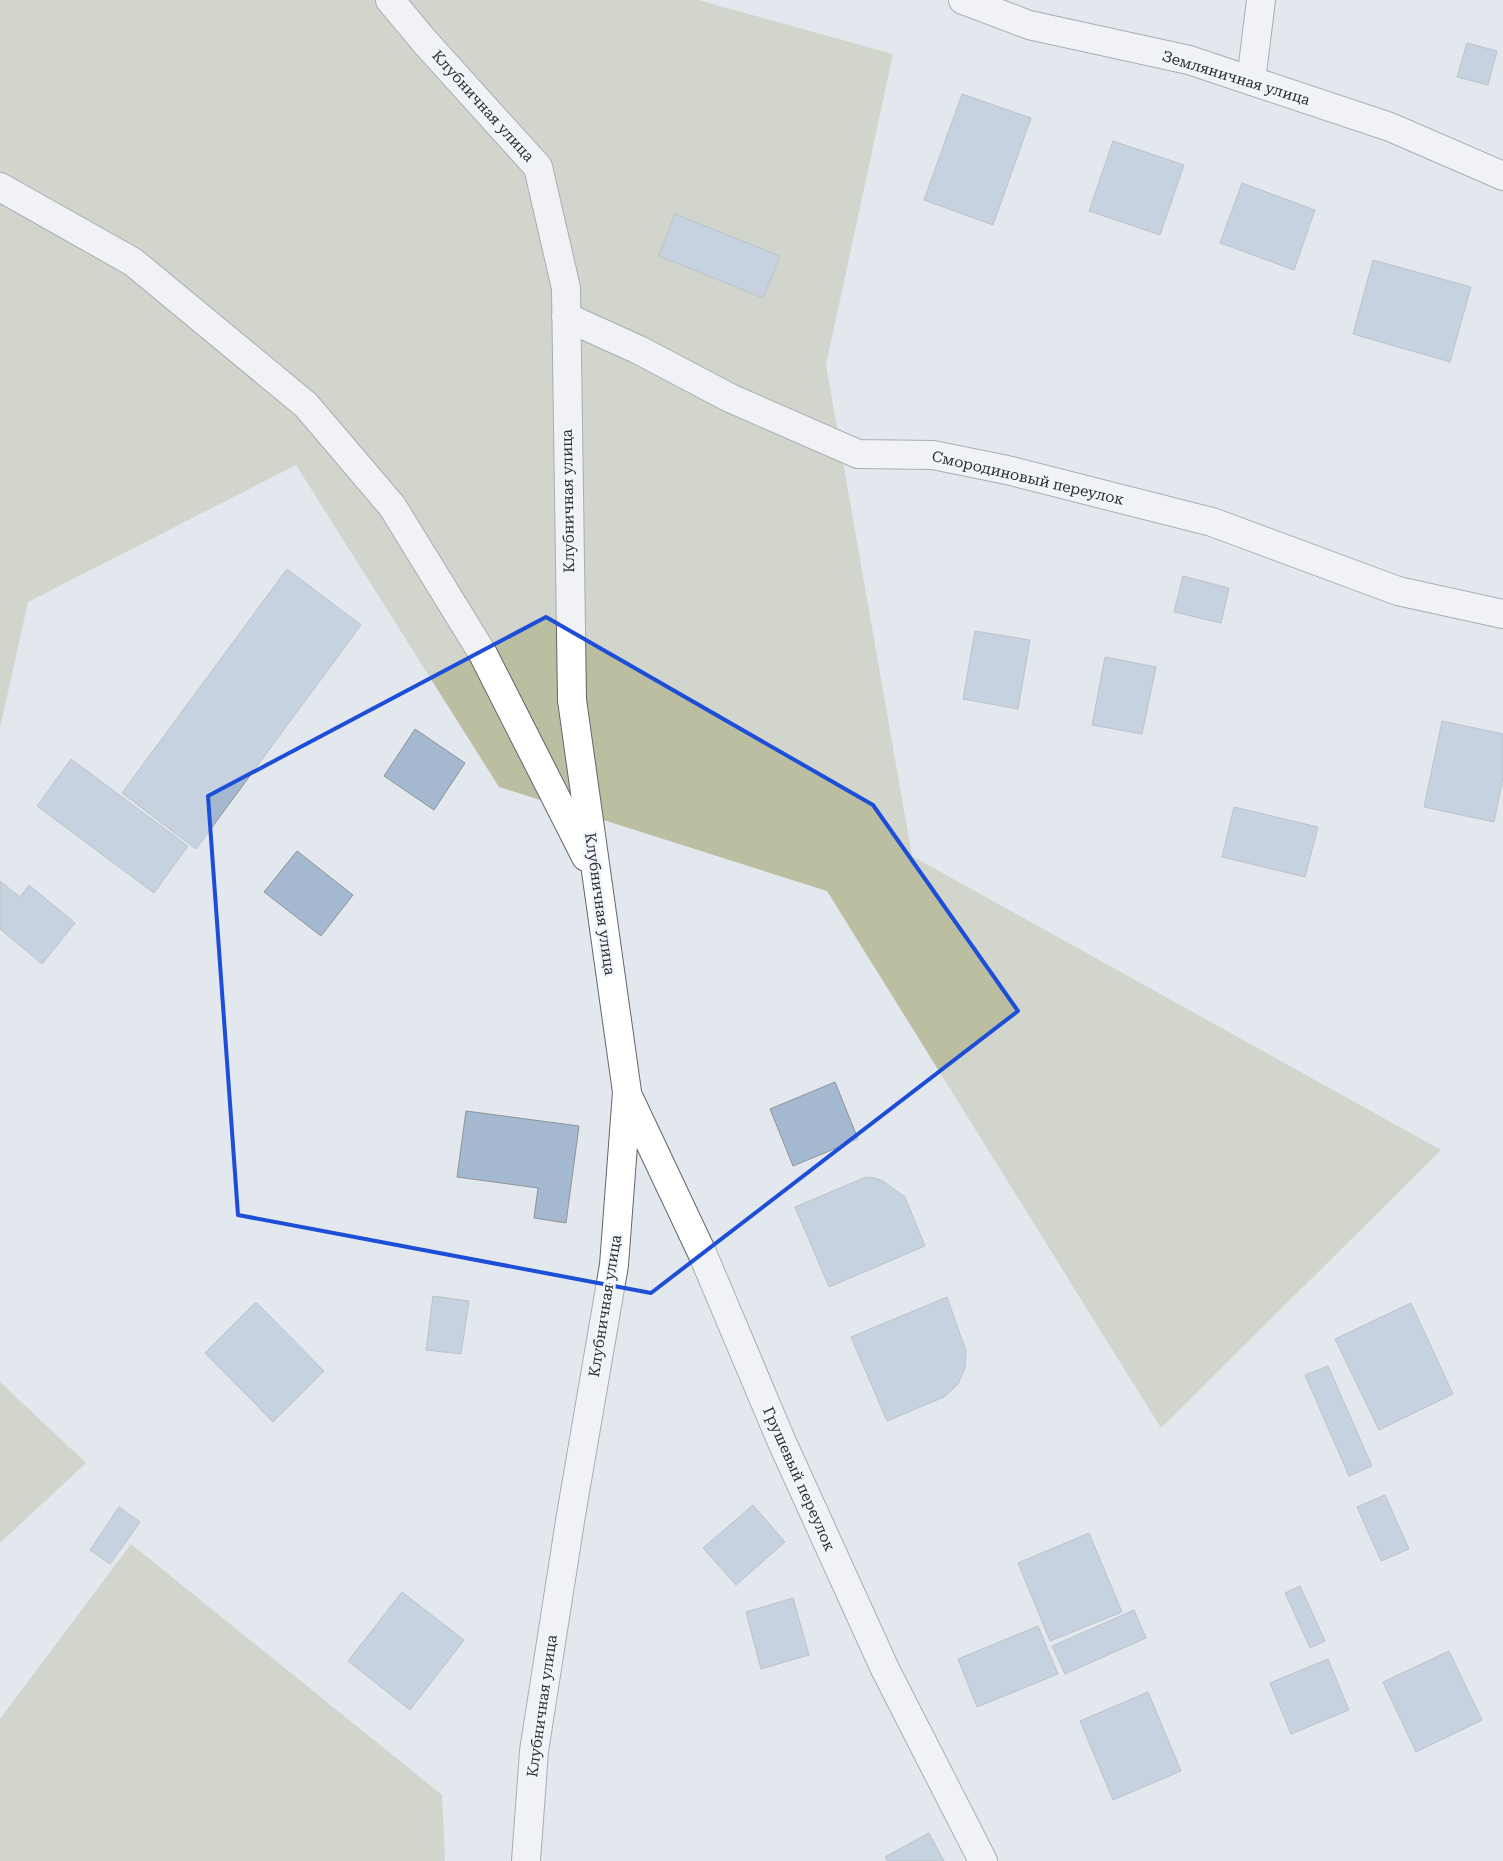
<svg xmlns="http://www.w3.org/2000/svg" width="1503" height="1861" font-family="'Roboto Serif',serif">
	<rect width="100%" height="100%" fill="#e3e8ee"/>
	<path fill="#bcbea2" d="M0 0H698L893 54 826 365 912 856 1441 1150 1161 1428 827 891 499 787 296 465 28 602 0 728Z
		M0 1382 86 1463 0 1543Z
		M131 1544 442 1795 445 1861H0V1719Z"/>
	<path fill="#a4b9d0" stroke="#8e9398" d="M1467 43 1497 51 1488 85 1457 77Z
		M962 94 1031 118 993 225 924 200Z
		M1113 141 1184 165 1160 235 1089 211Z
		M1242 183 1315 210 1294 270 1220 243Z
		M675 214 780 256 763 298 659 256Z
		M1373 260 1471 287 1450 362 1353 334Z
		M287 569 361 625 196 849 122 793Z
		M1183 576 1229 588 1221 623 1174 612Z
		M975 631 1030 640 1018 709 963 699Z
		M1105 657 1156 667 1142 734 1092 725Z
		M1442 721 1503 734V778L1494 822 1424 807Z
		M415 729 465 763 434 810 384 776Z
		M71 759 188 846 154 893 37 806Z
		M1234 807 1318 827 1305 877 1222 857Z
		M297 851 353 895 321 936 264 892Z
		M0 881 20 897 29 885 75 923 42 964 0 929Z
		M835 1082 858 1139 793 1166 770 1109Z
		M466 1111 579 1126 566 1223 534 1218 538 1188 457 1177Z
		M866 1177 875 1178 883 1181 905 1197 925 1246 829 1287 795 1207Z
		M433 1296 469 1301 461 1354 426 1350Z
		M947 1297 966 1351 965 1368 961 1377 958 1384 944 1397 887 1421 851 1337Z
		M256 1302 324 1371 273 1422 205 1353Z
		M1411 1303 1453 1394 1379 1430 1335 1339Z
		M1328 1366 1372 1466 1349 1476 1305 1375Z
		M1385 1495 1409 1549 1381 1561 1357 1507Z
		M753 1505 785 1542 736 1585 703 1548Z
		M119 1507 140 1522 110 1564 90 1550Z
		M1089 1533 1122 1612 1050 1641 1018 1563Z
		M1300 1586 1325 1641 1310 1648 1285 1593Z
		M402 1592 464 1640 410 1710 348 1661Z
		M793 1598 809 1655 761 1669 746 1612Z
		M1134 1610 1146 1638 1065 1674 1052 1646Z
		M1038 1626 1058 1674 977 1707 958 1659Z
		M1449 1651 1482 1720 1416 1752 1383 1682Z
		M1328 1659 1349 1710 1291 1734 1270 1683Z
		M1148 1692 1181 1771 1113 1800 1080 1721Z
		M929 1833 944 1861H888L885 1857Z"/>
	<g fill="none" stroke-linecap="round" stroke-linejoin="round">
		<defs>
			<path id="minor" d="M390 0 425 42 538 167 566 288 572 700 627 1092 614 1265 571 1515 534 1751 526 1861
				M963 0 1029 25 1189 60 1390 127 1503 176
				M1251 81 1261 0
				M0 187 133 262 306 405 392 506 483 654 586 857
				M566 317 639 350 730 398 858 454 933 455 1007 470 1212 522 1398 591 1503 614
				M627 1094 703 1255 781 1440 885 1669 983 1861"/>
		</defs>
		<use href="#minor" stroke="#62666b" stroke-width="30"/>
		<use href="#minor" stroke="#fff" stroke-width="28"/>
	</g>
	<path d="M0 0H1503V1861H0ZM546 617 873 805 1018 1011 651 1293 238 1215 208 796Z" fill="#e3e8ee" fill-opacity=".55" fill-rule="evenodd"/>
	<path fill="none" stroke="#1d4ed8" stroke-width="4" stroke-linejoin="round" d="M546 617 873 805 1018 1011 651 1293 238 1215 208 796Z"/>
	<g text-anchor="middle" stroke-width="5" stroke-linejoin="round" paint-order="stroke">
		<g font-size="15" fill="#2c2e30" stroke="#f0f6fb">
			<text transform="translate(1236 78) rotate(17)" y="5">Земляничная улица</text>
			<text transform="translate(483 106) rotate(48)" y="5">Клубничная улица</text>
			<text transform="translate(1028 478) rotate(13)" y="5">Смородиновый переулок</text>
			<text transform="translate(568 501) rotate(-91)" y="5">Клубничная улица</text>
			<text transform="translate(600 904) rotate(82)" y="5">Клубничная улица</text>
			<text transform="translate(605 1306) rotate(-81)" y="5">Клубничная улица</text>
			<text transform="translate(799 1479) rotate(66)" y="5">Грушевый переулок</text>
			<text transform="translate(542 1706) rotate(-82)" y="5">Клубничная улица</text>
		</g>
	</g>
</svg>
